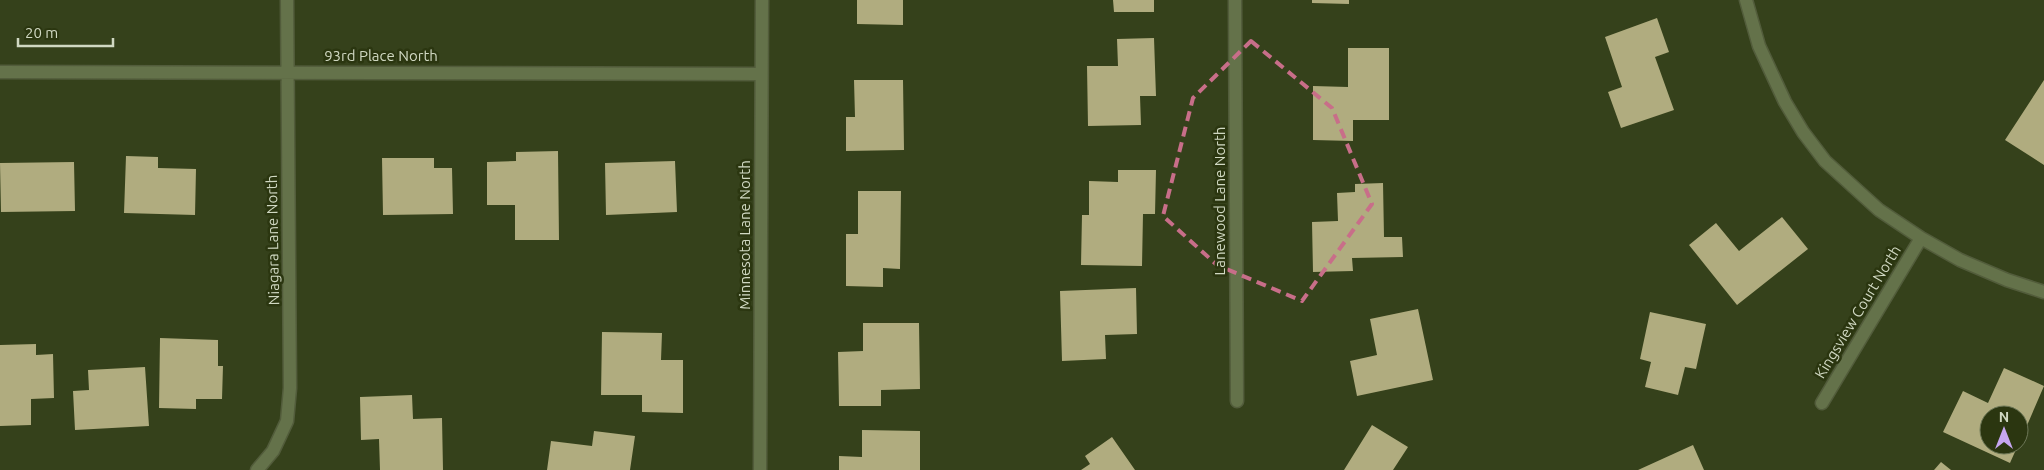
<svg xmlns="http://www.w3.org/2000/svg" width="2044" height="470" font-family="Ubuntu,sans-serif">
	<rect width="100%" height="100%" fill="#35411b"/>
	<path fill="#b0ac7f" d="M857 0H903V25L857 24Z
		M1113 0H1154V12H1114Z
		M1312 0H1349V4L1312 3Z
		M1657 18 1669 52 1655 57 1674 110 1621 128 1608 92 1622 87 1605 37Z
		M1154 38 1156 96H1140L1141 125 1088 126 1087 66H1118L1117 39Z
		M1348 48H1389V120H1353V141L1313 140V86L1348 87Z
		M854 80H903L904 150 846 151V117H855Z
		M2044 80V165L2005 140Z
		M558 151 559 240H515V205H487V162L516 161V152Z
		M126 156 158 157V168L196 169 195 215 124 213Z
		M382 158H434V168H452L453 214 383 215Z
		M675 161 677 212 606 215 605 163Z
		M74 162 75 211 1 212 0 163Z
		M1118 170H1156L1155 214H1143L1142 266 1081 265 1082 215H1089V181L1118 182Z
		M1383 183 1384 237H1402L1403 257 1352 258 1353 271 1313 272 1312 222 1338 221 1337 193 1355 192V184Z
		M858 191H901L900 269 883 268V287L846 286V234H858Z
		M1782 217 1808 249 1737 305 1689 245 1716 223 1739 251Z
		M1136 288 1137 334 1105 335 1106 359 1062 361 1060 291Z
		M1418 309 1433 380 1357 396 1350 361 1377 355 1370 319Z
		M1650 312 1706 324 1696 369 1685 367 1678 395 1645 387 1651 362 1640 359Z
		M863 323H919L920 389 881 390V406H839L838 352 863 351Z
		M602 332 662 333 661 360H683V413L642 412V395H601Z
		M160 338 218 340V366H223L222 399H196V409L159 408Z
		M36 344V355L53 354 54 398 31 399V425L0 426V345Z
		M145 367 149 426 75 430 73 391 89 390 88 370Z
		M2004 368 2044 386 2019 444V415H1989V445H2018L2010 463 1943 432 1963 391 1988 403Z
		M412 395 413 419 442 418 443 470H380L379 439 361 440 360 397Z
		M1372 425 1408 447 1393 470H1344Z
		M862 430 920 431V470H839V456L862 457Z
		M594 431 635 436 630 470H547L551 441 592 446Z
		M1112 437 1135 470H1081L1090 464 1085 456Z
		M1693 445 1704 470H1638Z
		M1941 462 1951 470H1934Z"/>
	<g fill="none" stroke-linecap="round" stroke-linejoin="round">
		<defs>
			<path id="minor" d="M1235 0 1237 401
				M1746 0 1759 46 1785 102 1803 132 1825 161 1879 210 1921 238 1960 260 2007 280 2044 292
				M0 72 761 74
				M1822 403 1921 238
				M257 470 273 451 287 421 290 388 287 0
				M760 470 762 0"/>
		</defs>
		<use href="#minor" stroke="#525c3b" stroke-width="15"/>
		<use href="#minor" stroke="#64724a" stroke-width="12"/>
	</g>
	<path fill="none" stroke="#c86e89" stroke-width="4" stroke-dasharray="10 6" stroke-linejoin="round" d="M1251 41 1332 108 1372 204 1302 301 1217 265 1163 216 1193 98Z"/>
	<g text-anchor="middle" stroke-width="5" stroke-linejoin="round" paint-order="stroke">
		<g font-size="15" fill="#d0d8c2" stroke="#2b3610">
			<text x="381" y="61">93rd Place North</text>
			<text transform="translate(1220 201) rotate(-90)" y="5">Lanewood Lane North</text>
			<text transform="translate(745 235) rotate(-90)" y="5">Minnesota Lane North</text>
			<text transform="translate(273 240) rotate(-91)" y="5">Niagara Lane North</text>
			<text transform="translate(1858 312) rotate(-59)" y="5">Kingsview Court North</text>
		</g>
	</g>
	<g transform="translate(2004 430)"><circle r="24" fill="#2b3610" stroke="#6d7757"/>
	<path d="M0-4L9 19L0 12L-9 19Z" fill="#c6a6f0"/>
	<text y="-8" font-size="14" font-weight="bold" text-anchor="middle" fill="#d0d8c2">N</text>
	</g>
	<path d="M18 38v8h95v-8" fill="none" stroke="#d0d8c2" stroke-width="2.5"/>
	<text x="25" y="38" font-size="15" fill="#d0d8c2" stroke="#2b3610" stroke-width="4" paint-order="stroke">20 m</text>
</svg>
